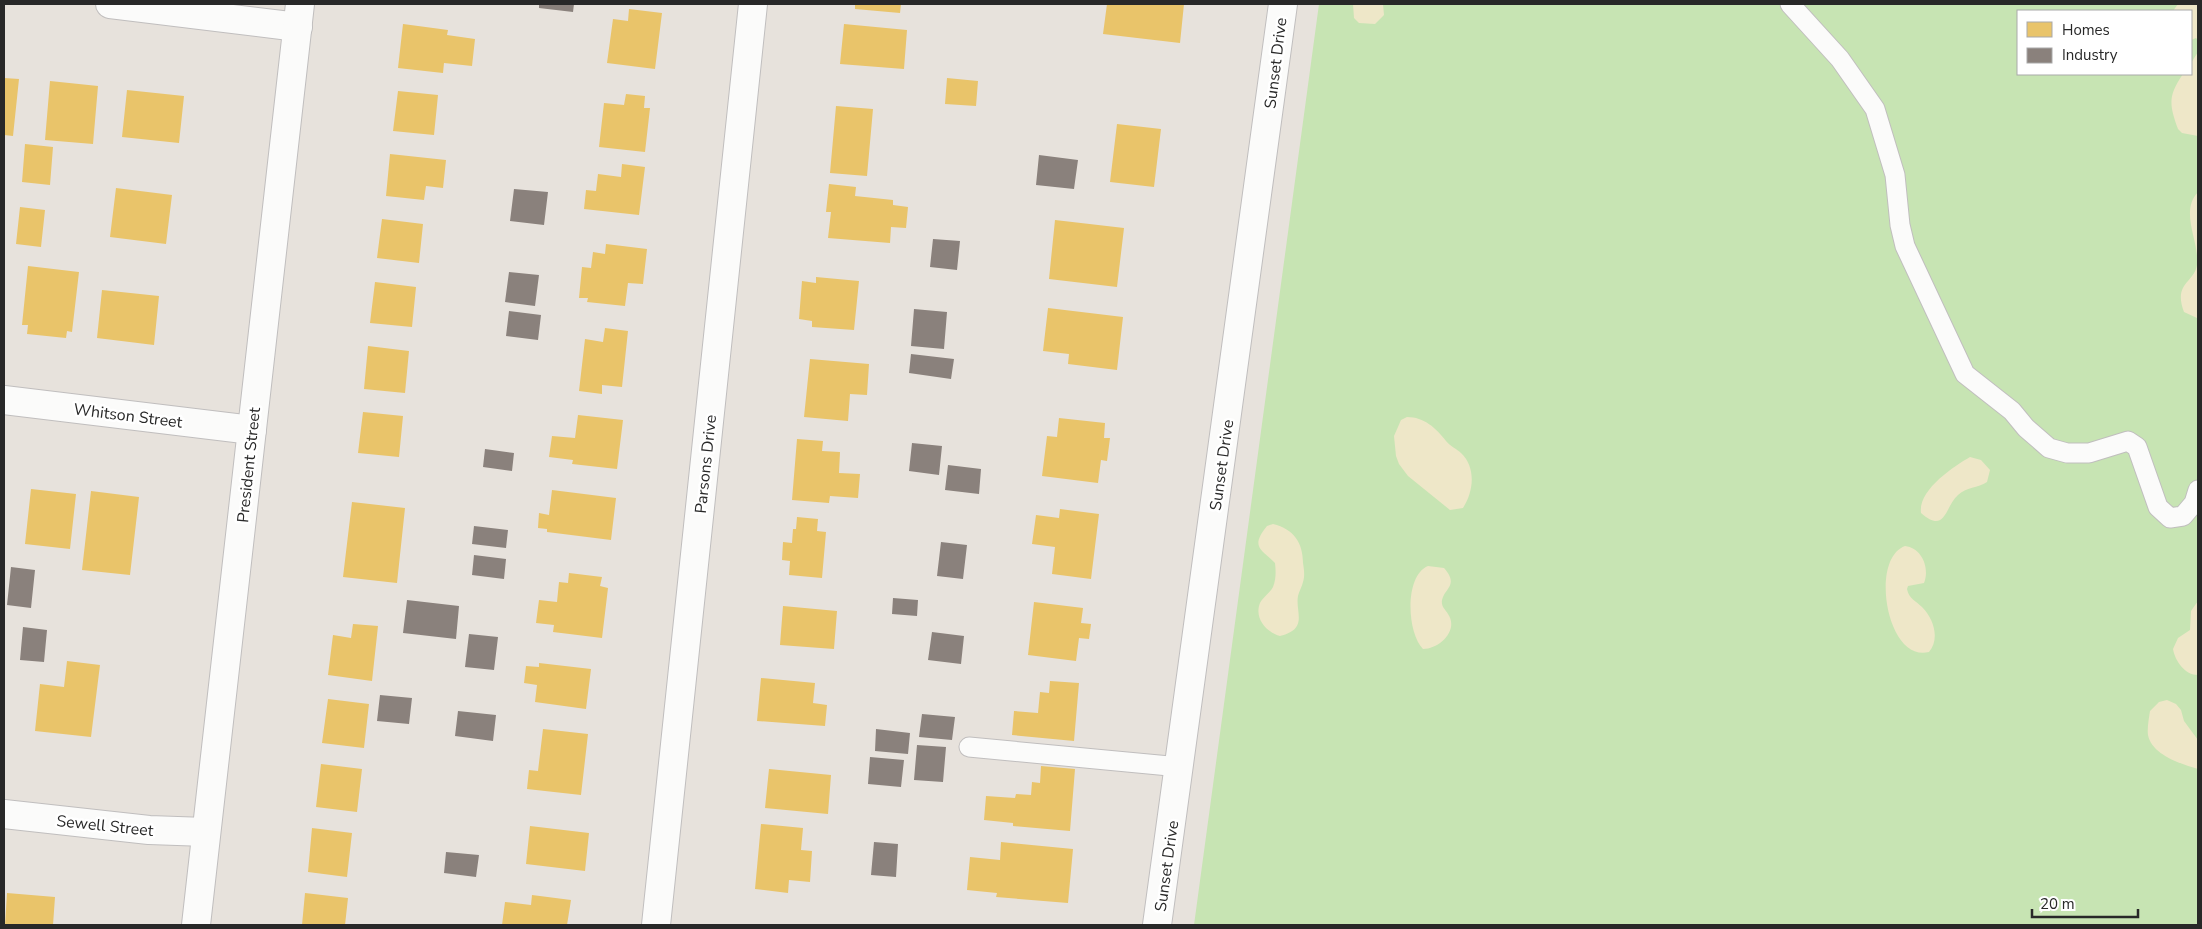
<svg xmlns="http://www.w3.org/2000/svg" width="2202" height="929" font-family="'Nunito Sans',sans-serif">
	<rect width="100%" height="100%" fill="#e7e2dc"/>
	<path fill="#c7e4b3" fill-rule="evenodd" d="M1319 4H2198V925H1194ZM2018 11H2191V74H2018Z"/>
	<path fill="#eee7c8" d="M1353 4H1383L1384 15 1375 24 1359 23 1354 18Z
		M2178 4H2198V40L2196 38 2191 40V11H2173Z
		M2198 52V136L2182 133 2178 129C2169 104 2168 96 2183 74H2191V63Z
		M2198 192V318H2197L2184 312C2173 283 2194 283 2197 265 2200 242 2179 212 2198 192Z
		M1407 417C1424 417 1436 428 1446 441 1450 446 1457 449 1461 453 1477 468 1473 493 1463 508L1450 510 1408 476 1399 464 1396 456 1394 436 1401 420Z
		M1970 457 1981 460 1990 470 1987 482C1978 488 1966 487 1958 495 1945 506 1946 535 1921 513 1918 490 1953 467 1970 457Z
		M1273 524C1294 529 1303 543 1303 563 1304 569 1305 576 1303 582 1302 587 1299 591 1298 596 1295 612 1309 629 1280 636 1266 632 1254 618 1260 603 1263 597 1270 593 1273 587 1276 580 1276 571 1275 563 1261 549 1250 547 1267 526Z
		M1905 546C1922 548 1930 568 1924 583L1908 586 1907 589C1909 599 1916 601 1922 607 1934 619 1940 639 1929 652 1887 663 1869 559 1905 546Z
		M1428 566 1444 568C1459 585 1445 588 1442 600 1441 607 1445 609 1448 614 1459 630 1440 649 1423 649 1407 633 1404 576 1428 566Z
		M2198 601V675C2185 675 2175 661 2173 649L2178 638 2190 630 2191 611Z
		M2167 700 2176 704 2181 710 2184 721 2198 740V769C2181 764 2152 755 2148 735 2147 728 2149 718 2150 711L2159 702Z"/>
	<path fill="#e9c46a" d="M855 4H901L900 13 855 9Z
		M1107 4H1184L1180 43 1103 34Z
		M629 9 662 13 655 69 607 63 613 19 628 21Z
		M403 24 448 30 447 35 475 39 472 66 444 63 443 73 398 68Z
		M844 24 907 30 904 69 840 64Z
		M4 78 19 79 13 136 4 135Z
		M947 78 978 81 976 106 945 104Z
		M50 81 98 86 93 144 45 140Z
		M127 90 184 96 179 143 122 137Z
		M398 91 438 95 434 135 393 131Z
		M626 94 645 96 644 108H650L645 152 599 147 604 103 624 105Z
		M836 106 873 109 867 176 830 173Z
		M1117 124 1161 129 1154 187 1110 182Z
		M25 144 53 147 50 185 22 182Z
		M390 154 446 160 443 188 426 186 424 200 386 196Z
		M622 164 645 167 639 215 584 209 586 190 596 191 598 174 621 177Z
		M829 184 856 187 855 196 893 200V205L908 207 906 228 891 227 890 243 828 238 831 212H826Z
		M116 188 172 195 166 244 110 237Z
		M20 207 45 210 41 247 16 244Z
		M382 219 423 224 419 263 377 258Z
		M1055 220 1124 228 1117 287 1049 279Z
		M606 244 647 249 643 284 628 283 625 306 587 302 588 298H579L582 267 591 268 593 252 605 254Z
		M28 266 79 272 72 332 67 331 66 338 27 334 28 325H22Z
		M816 277 859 281 854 330 812 327V321L799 319 802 281 816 283Z
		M375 282 416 287 412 327 370 323Z
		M102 290 159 296 154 345 97 338Z
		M1048 308 1123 317 1117 370 1068 364 1069 354 1043 351Z
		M605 328 628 331 622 387 602 385V394L579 391 585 339 603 342Z
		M368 346 409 351 405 393 364 389Z
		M810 359 869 364 867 395 850 394 848 421 804 417Z
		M363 412 403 416 399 457 358 453Z
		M578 415 623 420 617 469 572 464 573 460 549 457 552 436 575 438Z
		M1059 418 1105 423 1104 438H1110L1107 461 1101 460 1098 483 1042 476 1047 436 1057 437Z
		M797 439 823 441 822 451 840 452 839 473 860 474 858 498 830 496 829 503 792 500Z
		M31 489 76 494 70 549 25 544Z
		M552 490 616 498 611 540 547 532V529L538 528 539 513 549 515Z
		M91 491 139 497 130 575 82 570Z
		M352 502 405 508 397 583 343 577Z
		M1060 509 1099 514 1091 579 1052 574 1055 547 1032 544 1036 515 1059 518Z
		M797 517 818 519 817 531 826 532 822 578 789 575 790 561 782 560 783 542 792 543 793 529H796Z
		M569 573 602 577 600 586 608 588 602 638 553 632 554 625 536 623 539 600 557 602 559 582 568 583Z
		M1034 602 1083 608 1081 623 1091 624 1089 639 1079 638 1076 661 1028 655Z
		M783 606 837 611 834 649 780 645Z
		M353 624 378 626 372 681 328 675 333 635 351 638Z
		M67 661 100 665 91 737 35 731 40 684 64 687Z
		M539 663 591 669 586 709 535 702 537 685 524 683 526 666 539 667Z
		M761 678 815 683 813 703 827 705 825 726 757 721Z
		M1050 681 1079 683 1074 741 1012 735 1014 711 1038 713 1040 692 1049 693Z
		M328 699 369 704 364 748 322 743Z
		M543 729 588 734 581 795 527 789 529 770 538 771Z
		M321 764 362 769 357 812 316 807Z
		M1041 766 1075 769 1070 831 1013 826V823L984 820 986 796 1015 798 1016 794 1031 795 1032 782 1040 783Z
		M769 769 831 775 828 814 765 808Z
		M761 824 803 828 801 850 812 851 810 882 789 880 788 893 755 889Z
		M530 826 589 833 585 871 526 864Z
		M312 828 352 833 347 877 308 872Z
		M1001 842 1073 849 1068 903 996 897 997 893 967 890 970 857 1000 860Z
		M7 893 55 897 53 925H5Z
		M305 893 348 898 345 925H302Z
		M532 895 571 900 567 925H502L505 902 531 905Z"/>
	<path fill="#8a817c" d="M539 4H574L573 12 539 8Z
		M1039 155 1078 160 1074 189 1036 185Z
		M514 189 548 192 544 225 510 221Z
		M933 239 960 241 957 270 930 267Z
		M509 272 539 275 535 306 505 302Z
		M914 309 947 312 944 349 911 346Z
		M509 311 541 315 538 340 506 336Z
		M911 354 954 359 951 379 909 373Z
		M912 443 942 446 939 475 909 471Z
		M485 449 514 453 512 471 483 467Z
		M948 465 981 469 979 494 945 490Z
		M474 526 508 530 506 548 472 544Z
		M941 542 967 545 963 579 937 576Z
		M474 555 506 559 504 579 472 575Z
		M11 567 35 570 31 608 7 605Z
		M893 598 918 600 917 616 892 614Z
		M407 600 459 606 456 639 403 633Z
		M23 627 47 630 44 662 20 660Z
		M932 632 964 636 961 664 928 660Z
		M469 634 498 637 494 670 465 667Z
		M380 695 412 698 409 724 377 721Z
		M458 711 496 715 493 741 455 736Z
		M922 714 955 717 952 740 919 737Z
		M876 729 910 733 908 754 875 751Z
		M917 745 946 747 943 782 914 780Z
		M870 757 904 760 901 787 868 784Z
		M874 842 898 844 896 877 871 875Z
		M446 852 479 855 476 877 444 873Z"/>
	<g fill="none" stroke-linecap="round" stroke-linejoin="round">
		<defs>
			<path id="service" d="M1790 4 1840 59 1875 109 1895 175 1900 225 1905 246 1965 374 2012 411 2026 428 2049 448 2067 453H2089L2128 441 2137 447 2158 507 2170 518 2183 516 2194 503 2198 490
				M969 747 1180 767"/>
			<path id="minor" d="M110 4 298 27
				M4 400 252 430
				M4 814 149 830 206 832
				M656 925 753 4
				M1157 925 1283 4"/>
			<path id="tertiary" d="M196 925 300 4"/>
		</defs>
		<use href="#service" stroke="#c0bebe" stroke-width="21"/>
		<use href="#minor" stroke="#c0bebe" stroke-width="30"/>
		<use href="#tertiary" stroke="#c0bebe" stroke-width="30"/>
		<use href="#service" stroke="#fbfbfa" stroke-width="19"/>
		<use href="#minor" stroke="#fbfbfa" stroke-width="28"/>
		<use href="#tertiary" stroke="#fbfbfa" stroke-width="28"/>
	</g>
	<g text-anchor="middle" stroke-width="5" stroke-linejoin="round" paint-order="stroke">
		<g font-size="16" fill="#282828" stroke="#fff">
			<text transform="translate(1275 63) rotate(-83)" y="6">Sunset Drive</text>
			<text transform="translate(128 415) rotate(7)" y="6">Whitson Street</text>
			<text transform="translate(705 464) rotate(-84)" y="6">Parsons Drive</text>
			<text transform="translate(248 465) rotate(-84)" y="6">President Street</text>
			<text transform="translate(1221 465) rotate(-82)" y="6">Sunset Drive</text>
			<text transform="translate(105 825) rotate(6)" y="6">Sewell Street</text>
			<text transform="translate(1166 866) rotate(-82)" y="6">Sunset Drive</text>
		</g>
	</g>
	<rect width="2202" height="929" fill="none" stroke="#282828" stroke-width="10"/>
	<rect x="2017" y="10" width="175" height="65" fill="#ffffff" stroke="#a9a9a9"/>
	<rect x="2027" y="22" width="25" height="15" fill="#e9c46a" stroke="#a9a9a9"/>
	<text x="2062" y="35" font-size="15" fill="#282828">Homes</text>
	<rect x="2027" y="48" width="25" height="15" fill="#8a817c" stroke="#a9a9a9"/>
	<text x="2062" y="60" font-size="15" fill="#282828">Industry</text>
	<path d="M2032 909v8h106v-8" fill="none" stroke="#282828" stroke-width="2.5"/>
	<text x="2040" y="909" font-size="15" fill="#282828" stroke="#ffffff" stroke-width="4" paint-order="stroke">20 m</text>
</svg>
